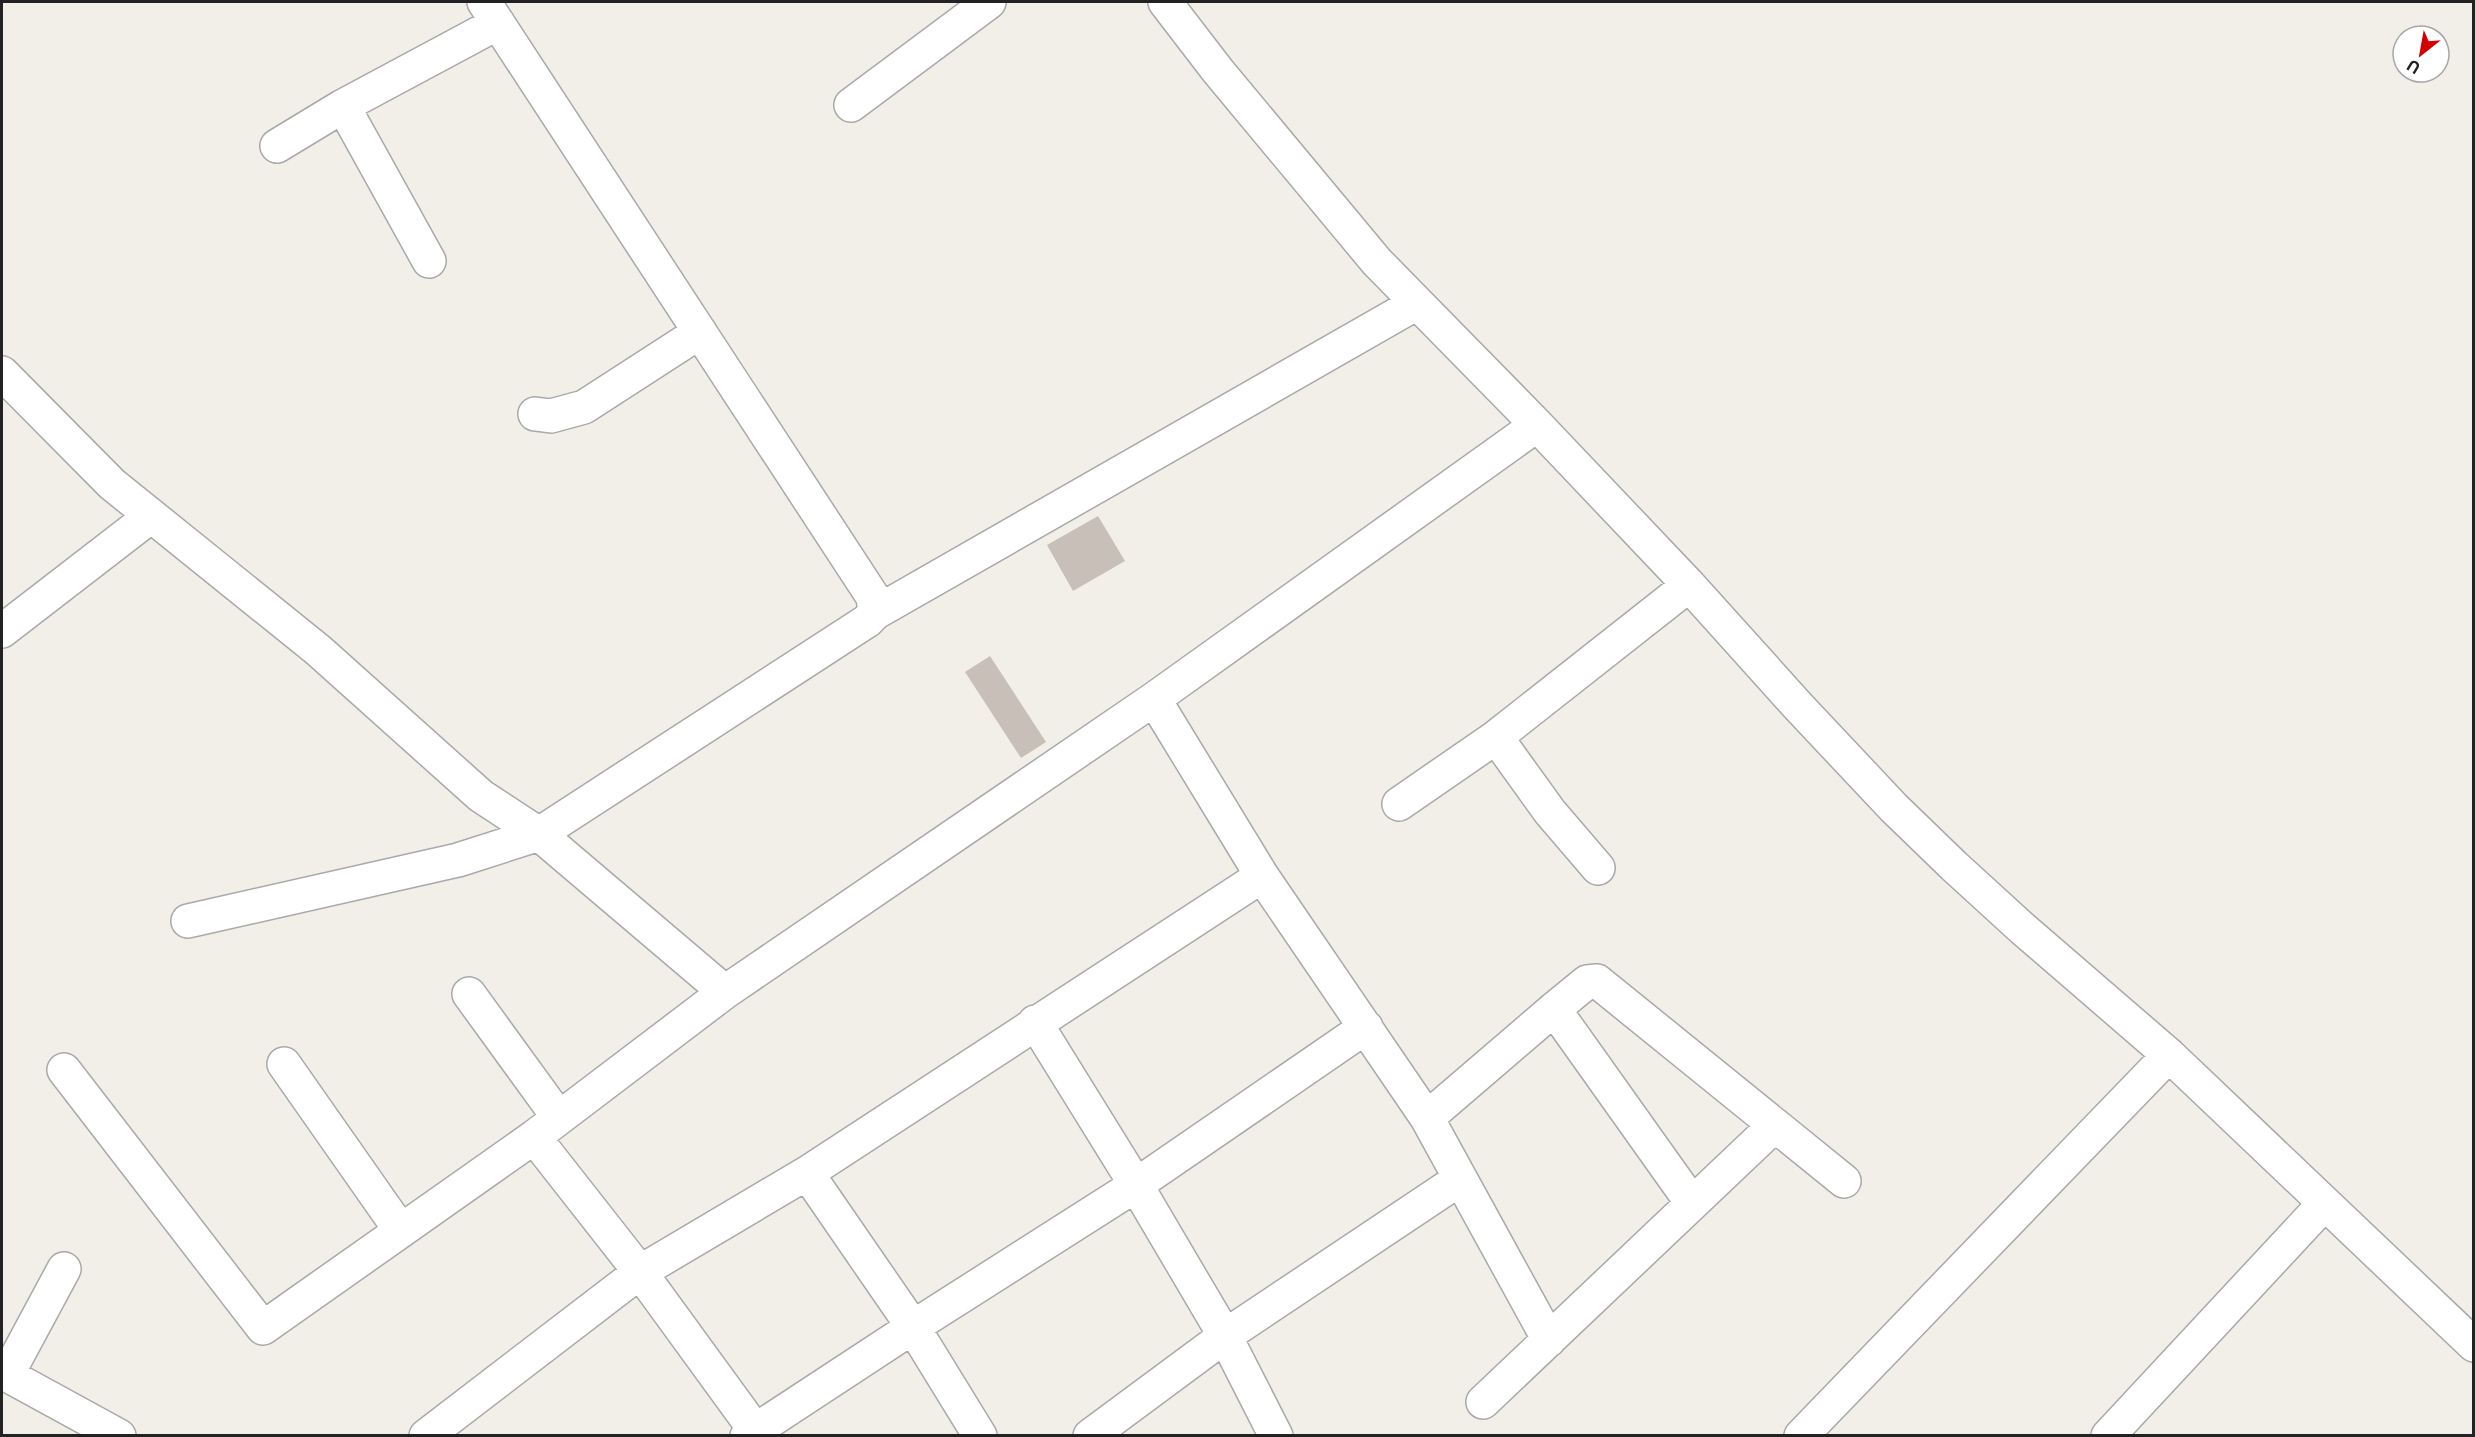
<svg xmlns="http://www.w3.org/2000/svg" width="2475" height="1437" font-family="Inter,sans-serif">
	<rect width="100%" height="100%" fill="#f2efe9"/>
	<path fill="#c7bfb8" d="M1098 516 1125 561 1073 591 1047 545Z
		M990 656 1046 742 1021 758 965 672Z"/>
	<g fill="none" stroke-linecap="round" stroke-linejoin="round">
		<defs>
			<path id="minor" d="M1165 2 1218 71 1377 262 1537 425 1689 585 1798 706 1894 808 1954 866 2023 929 2169 1055 2474 1345
				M851 105 989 2
				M343 106 429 261
				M277 146 343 106 498 23
				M2 373 112 484 318 650 481 796 539 834 725 992
				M535 414 551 416 584 407 700 332
				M875 613 1417 303
				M2 631 151 516
				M1154 699 1262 876 1427 1118 1549 1340
				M1496 737 1550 812 1598 868
				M1399 804 1496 737 1689 585
				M188 921 458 860 539 834 867 621 875 613 873 597 484 2
				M469 994 559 1118
				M1554 1009 1692 1203
				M1035 1022 1136 1185 1225 1336 1276 1436
				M284 1064 401 1231
				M64 1070 263 1328 534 1137 725 992 1154 699 1537 425
				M1427 1118 1554 1009 1587 982 1597 981 1844 1181
				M534 1137 640 1272 755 1430
				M807 1173 913 1327 980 1436
				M2 1372 119 1436
				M7 1375 64 1269
				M1483 1402 1775 1125
				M426 1436 640 1272 807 1173 1262 876
				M747 1436 913 1327 1136 1185 1366 1027
				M1090 1436 1225 1336 1460 1179
				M1801 1436 2169 1055
				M2108 1436 2324 1204"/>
		</defs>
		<use href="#minor" stroke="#a9a9a9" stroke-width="36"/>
		<use href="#minor" stroke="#fff" stroke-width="33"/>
	</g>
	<rect width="2475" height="1437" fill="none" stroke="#222222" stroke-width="6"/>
	<g transform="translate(2421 54) rotate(211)"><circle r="28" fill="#ffffff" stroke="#a7a7a7" stroke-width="1.5"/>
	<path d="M0-4.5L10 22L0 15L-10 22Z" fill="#d40000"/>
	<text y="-9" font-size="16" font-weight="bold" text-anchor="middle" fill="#222222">U</text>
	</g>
</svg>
